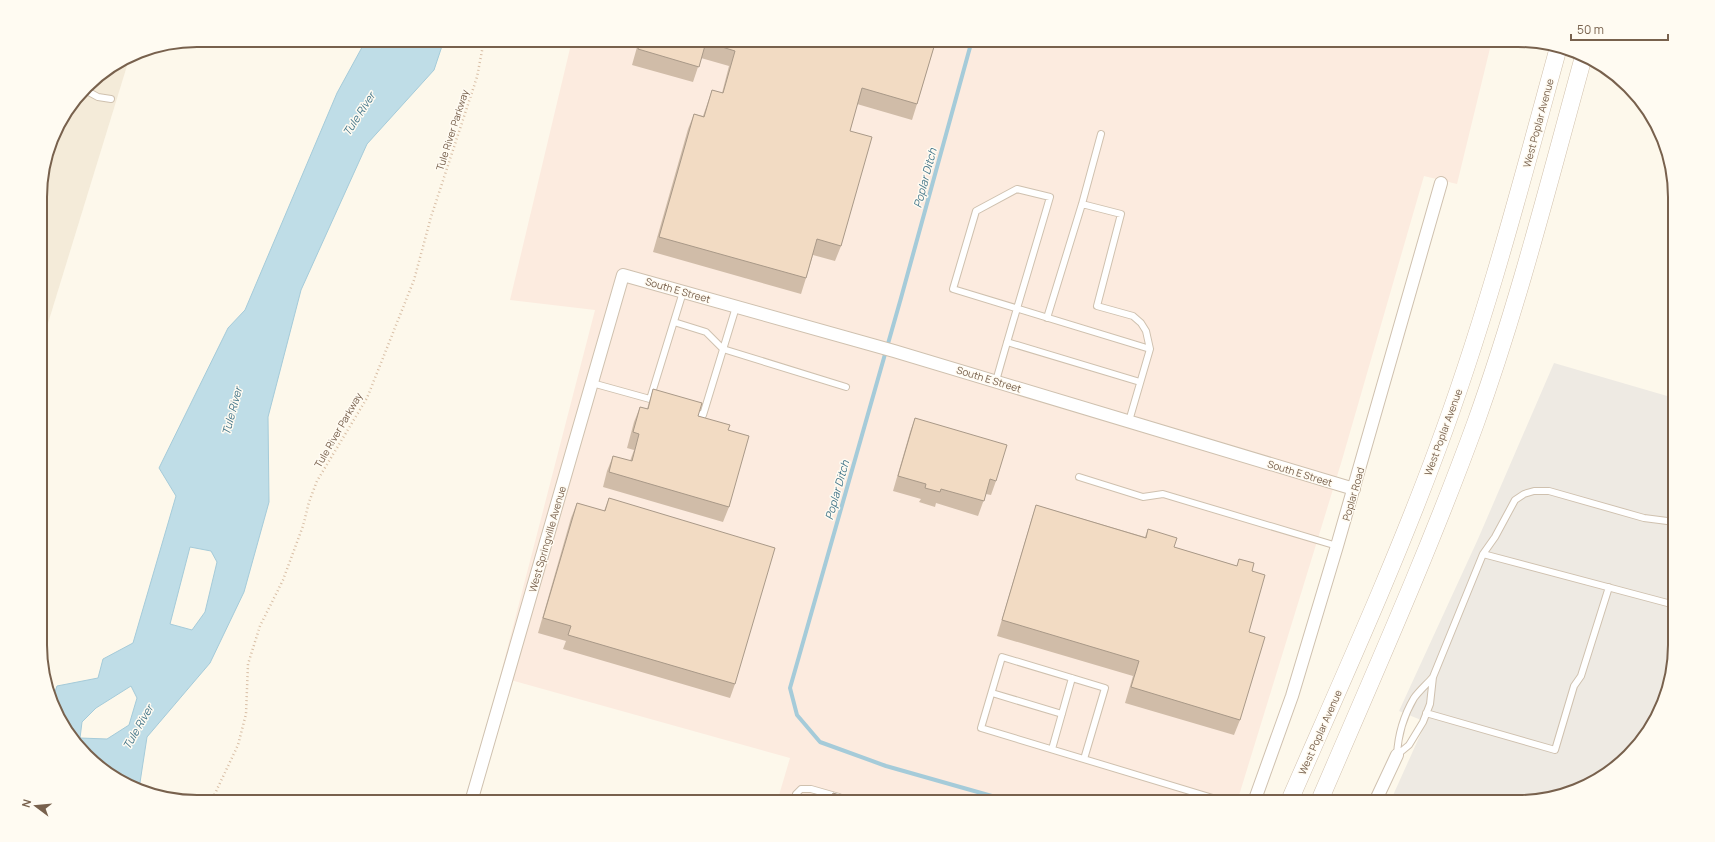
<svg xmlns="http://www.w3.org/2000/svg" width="1715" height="842" font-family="Manrope,sans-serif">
	<rect width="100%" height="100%" fill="#fdf8eb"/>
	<path fill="#f4ebd9" d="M130 56 41 346 40 186 56 127 93 79Z"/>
	<path fill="#fcebdf" d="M572 40H1492L1457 184 1424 176 1342 460 1237 802H777L790 758 500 677 595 310 510 300Z"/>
	<path fill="#eeeae3" d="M1554 363 1674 398 1675 646 1659 714 1636 748 1606 775 1569 794 1528 802H1390L1426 722 1399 711 1478 539Z"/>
	<path fill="#bfdde7" stroke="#a5cbd9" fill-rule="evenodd" d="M366 40H444L434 70 367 144 301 290 268 417 269 502 244 592 210 663 147 737 139 789 128 786 72 741 51 703 57 686 98 678 103 659 133 643 176 496 159 468 228 328 245 310 337 93ZM190 547 211 551 217 562 205 612 192 630 170 624ZM131 686 137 698 129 725 107 739 80 738 82 722 96 708Z"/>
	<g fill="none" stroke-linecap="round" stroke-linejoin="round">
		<path stroke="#a5cbd9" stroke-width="4" d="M972 40 901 298 790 688 797 715 820 742 886 766 1013 802"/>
		<defs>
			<path id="lane" d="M85 90 98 97 111 99
				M1082 204 1121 214 1097 306 1133 316 1141 323 1146 331 1150 349 1129 421
				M1047 318 1082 204 1101 134
				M674 322 706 332 723 349 846 387
				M1007 342 1140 382
				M996 381C1013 320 1032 259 1050 197L1017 189 976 211 953 289 1150 349
				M592 383 657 401
				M651 396 683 292
				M691 412 703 415 736 307
				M1079 477 1143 497 1163 494 1337 546
				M1483 554 1675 605
				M992 693 1062 714
				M1426 713 1555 750 1574 686 1581 676 1609 587
				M1052 749 1072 678
				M1397 755 1409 745 1423 722 1430 704 1433 677 1459 613 1483 554 1495 537 1515 500 1524 494 1534 491H1549L1644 518 1675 522
				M1397 755C1398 735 1404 715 1414 698 1419 691 1427 684 1433 677
				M1084 759 1105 688 1002 657 981 728 1226 802
				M794 802 796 794 801 789H811L839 797"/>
			<path id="street" d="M471 802 623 275 894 351 1354 489
				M1254 802 1292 696 1337 546 1441 183
				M1375 802 1397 755"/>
			<path id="secondary" d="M1289 802C1340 685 1393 569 1437 450 1486 319 1521 184 1558 49
				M1319 802C1373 676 1429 551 1476 422 1519 302 1550 178 1584 55"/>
		</defs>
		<use href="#lane" stroke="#cfc1af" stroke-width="8"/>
		<use href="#street" stroke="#cfc1af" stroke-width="14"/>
		<use href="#secondary" stroke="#d2c2ae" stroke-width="18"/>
		<path stroke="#d8bea5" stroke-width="2.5" stroke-dasharray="1 3" stroke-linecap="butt" d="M211 802 238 745 246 714 248 664 260 626 283 580 303 526 309 502 317 481 367 398 414 280 431 217 477 77 484 40"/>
		<use href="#lane" stroke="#fff" stroke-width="6"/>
		<use href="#street" stroke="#fff" stroke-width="12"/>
		<use href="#secondary" stroke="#fff" stroke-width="17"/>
	</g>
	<path fill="#d0bca8" d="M638 40H936L917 104 912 120 857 104 850 131 841 246 835 261 813 255 806 278 801 294 653 252 688 129 694 114 703 116 712 90 722 93 729 66 701 58 693 82 632 65 639 40Z
		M653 389 698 416 728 430 729 507 723 522 603 487 607 471 613 456 630 461 634 450 627 448 634 422 640 407 647 409Z
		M915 418 996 481 991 495 986 494 978 516 936 503 935 507 919 502 921 499 893 491 910 432Z
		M609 498 735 684 730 698 563 649 566 641 538 633 571 518 577 503 604 511Z
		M1036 505 1145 537 1148 529 1174 547 1237 566 1239 559 1252 571 1249 632 1240 720 1234 735 1125 703 1133 676 997 636 1031 521Z"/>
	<path fill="#f2dbc3" stroke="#a99988" d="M641 40H936L917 104 862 88 850 131 872 137 841 246 817 239 806 278 659 237 694 114 704 117 712 90 723 93 735 51 706 42 699 67 638 49Z
		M653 389 702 403 698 416 730 425 728 430 749 436 729 507 609 472 613 456 632 461 639 434 633 432 640 407 648 409Z
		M915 418 1007 445 996 481 990 479 984 501 941 489 940 492 925 488 926 484 898 476Z
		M609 498 775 548 735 684 568 635 571 626 543 618 577 503 605 511Z
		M1036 505 1146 538 1148 529 1177 538 1174 547 1237 566 1239 559 1254 563 1252 571 1265 575 1249 632 1265 637 1240 720 1131 687 1139 661 1002 620Z
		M833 793 863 802H830Z"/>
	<g text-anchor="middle" stroke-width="3" stroke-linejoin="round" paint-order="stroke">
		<g font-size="10" fill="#78614d" stroke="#fffbf2">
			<text transform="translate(1538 123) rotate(-75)" y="4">West Poplar Avenue</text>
			<text transform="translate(452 130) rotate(-72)" y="4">Tule River Parkway</text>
			<text transform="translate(678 290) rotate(16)" y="4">South E Street</text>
			<text transform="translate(989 379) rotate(17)" y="4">South E Street</text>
			<text transform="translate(338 430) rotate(-60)" y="4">Tule River Parkway</text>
			<text transform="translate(1443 432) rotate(-70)" y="4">West Poplar Avenue</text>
			<text transform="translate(1300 473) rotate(17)" y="4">South E Street</text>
			<text transform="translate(1353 494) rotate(-74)" y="4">Poplar Road</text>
			<text transform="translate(547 539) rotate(-74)" y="4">West Springville Avenue</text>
			<text transform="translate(1320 732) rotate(-66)" y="4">West Poplar Avenue</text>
		</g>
		<g font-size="11" font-style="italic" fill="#47788b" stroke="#fffbf2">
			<text transform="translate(359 114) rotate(-57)" y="4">Tule River</text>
			<text transform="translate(925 178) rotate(-75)" y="4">Poplar Ditch</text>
			<text transform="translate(232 411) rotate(-75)" y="4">Tule River</text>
			<text transform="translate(837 490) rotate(-74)" y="4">Poplar Ditch</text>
			<text transform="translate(138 727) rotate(-60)" y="4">Tule River</text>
		</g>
	</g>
	<path d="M0 0H1715V842H0ZM197 47H1518A150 150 0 0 1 1668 197V645A150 150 0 0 1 1518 795H197A150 150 0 0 1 47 645V197A150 150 0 0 1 197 47Z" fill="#fffbf2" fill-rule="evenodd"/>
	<path fill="none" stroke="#78614d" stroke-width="2" d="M197 47H1518A150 150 0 0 1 1668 197V645A150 150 0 0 1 1518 795H197A150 150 0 0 1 47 645V197A150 150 0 0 1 197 47Z"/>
	<g transform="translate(36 806) rotate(286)" stroke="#fffbf2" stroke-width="3" paint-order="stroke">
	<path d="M0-3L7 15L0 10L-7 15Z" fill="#78614d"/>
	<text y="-6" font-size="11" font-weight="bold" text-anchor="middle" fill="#78614d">N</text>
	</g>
	<path d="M1571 34v6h97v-6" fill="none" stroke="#78614d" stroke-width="2"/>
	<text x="1577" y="34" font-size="12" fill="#78614d" stroke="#fffbf2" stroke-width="3" paint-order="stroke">50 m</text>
</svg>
